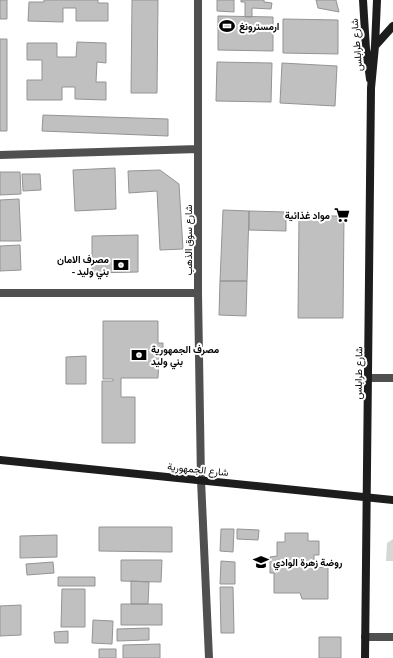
<svg xmlns="http://www.w3.org/2000/svg" width="393" height="658" font-family="'Public Sans',Vazirmatn,sans-serif">
	<rect width="100%" height="100%" fill="#fff"/>
	<path fill="#d7d7d7" d="M393 539V561H386L387 543Z"/>
	<path fill="#c0c0c0" stroke="#949494" d="M0 0H7V19H0Z
		M44 0H98V3H108V21H76V8H63V22L28 21 29 2H44Z
		M132 0H158L157 93H131Z
		M217 0H234V12L217 11Z
		M241 0H264V2L272 3 271 9 252 8V17H245V2H241Z
		M316 0H336L339 12 318 8Z
		M218 16 273 17V51L218 50Z
		M283 19 338 20V54L283 53Z
		M0 39H7V131H0Z
		M77 42 106 43V63L97 62 96 82H106V100L75 99V87H62V100H27V80H42V60H27V43H57V57H76Z
		M217 62 272 63 271 102 216 101Z
		M282 63 337 66 335 106 280 103Z
		M43 115 168 119V136L42 131Z
		M115 168 116 209 75 211 73 170Z
		M160 170 179 184 183 249 160 250 157 191 129 193 128 171Z
		M0 172H20L21 194 0 195Z
		M22 174H40L41 190 23 191Z
		M19 199 21 241H0V200Z
		M223 210 249 211 247 281H220Z
		M249 211 286 212V231L249 230Z
		M299 216H344L343 318H298Z
		M138 235V272L92 273V236Z
		M20 245 21 270 0 271V246Z
		M220 281H247L246 316 219 315Z
		M103 321H158V343H163V358H159L158 378H121V397H135V443H102V381H113V379H103Z
		M86 356V384H66V357Z
		M99 527H172V552L99 551Z
		M221 529H234L233 552 220 551Z
		M237 529 259 530 258 540 237 539Z
		M285 533H308V541H319V555H314V568L328 567V599H302L300 593H274V573H270V557L277 556V542H285Z
		M57 535V557L20 558V536Z
		M121 560H162L161 582 121 581Z
		M221 561 235 562V584H220Z
		M53 562 54 573 27 575 26 564Z
		M58 577H95V586H58Z
		M131 581 149 582 148 604H131Z
		M220 587H233L234 633H221Z
		M62 589H85V627H61Z
		M121 604H162V625H121Z
		M21 605V635L0 636V606Z
		M93 620 113 621 112 644 92 643Z
		M149 628V640L117 641V629Z
		M68 631V643H55L54 632Z
		M319 637H341V658H319Z
		M160 644V658H123V645Z
		M99 649H116V658H99Z"/>
	<g fill="none" stroke-linecap="round" stroke-linejoin="round">
		<path stroke="#505050" stroke-width="8" d="M368 378H393
			M365 637H393"/>
		<path stroke="#505050" stroke-width="8" d="M198 0V293L201 480 209 658
			M0 155 198 149
			M0 293H198"/>
		<path stroke="#1d1d1d" stroke-width="8" d="M363 0 366 49 370 79
			M375 46 393 26
			M0 460 393 500
			M365 658 371 88 375 46 377 0"/>
	</g>
	<defs>
		<symbol id="stadium-bare" viewBox="-9 -9 18 18"><path d="M0-5a6.5 5 0 1 0 0 10a6.5 5 0 1 0 0-10ZM-3.5-1.8h7v3.6h-7Z" fill="#000" stroke="#fff" stroke-width="2.5" paint-order="stroke"/></symbol>
		<symbol id="supermarket-bare" viewBox="-9 -9 18 18"><path d="M-6-5.5h2.5l.6 2H6L4.5 2H-2.5L-4.4-4H-6ZM-1.5 3.2a1.3 1.3 0 1 0 .1 0ZM3 3.2a1.3 1.3 0 1 0 .1 0Z" fill="#000" stroke="#fff" stroke-width="2.5" paint-order="stroke"/></symbol>
		<symbol id="bank-bare" viewBox="-9 -9 18 18"><path d="M-6-4H6V4H-6ZM0-2.3a2.3 2.3 0 1 0 0 4.6a2.3 2.3 0 1 0 0-4.6Z" fill="#000" stroke="#fff" stroke-width="2.5" paint-order="stroke"/></symbol>
		<symbol id="school-bare" viewBox="-9 -9 18 18"><path d="M0-5L7-2L0 1L-7-2ZM-4 1L0 2.5L4 1V4Q0 6-4 4Z" fill="#000" stroke="#fff" stroke-width="2.5" paint-order="stroke"/></symbol>
	</defs>
	<g fill-rule="evenodd">
		<use href="#stadium-bare" x="216" y="15" width="22" height="22"/>
		<use href="#supermarket-bare" x="331" y="204" width="22" height="22"/>
		<use href="#bank-bare" x="110" y="254" width="22" height="22"/>
		<use href="#bank-bare" x="128" y="344" width="22" height="22"/>
		<use href="#school-bare" x="250" y="551" width="22" height="22"/>
	</g>
	<g text-anchor="middle" stroke-width="4" stroke-linejoin="round" paint-order="stroke">
		<g font-size="10" font-weight="bold" fill="#000" stroke="#fff" text-anchor="start">
			<text x="239" y="30">ارمسترونغ</text>
			<text x="330" y="219" text-anchor="end">مواد غذائية</text>
			<text x="109" y="263" text-anchor="end">مصرف الامان<tspan x="109" dy="12">- بني وليد</tspan></text>
			<text x="151" y="353">مصرف الجمهورية<tspan x="151" dy="12">بني وليد</tspan></text>
			<text x="273" y="566">روضة زهرة الوادي</text>
		</g>
		<g font-size="10" fill="#000" stroke="#fff">
			<text transform="translate(356 45) rotate(-95)" y="4">شارع طرابلس</text>
			<text transform="translate(188 240) rotate(-90)" y="4">شارع سوق الذهب</text>
			<text transform="translate(358 373) rotate(-89)" y="4">شارع طرابلس</text>
			<text transform="translate(198 469) rotate(6)" y="4">شارع الجمهورية</text>
		</g>
	</g>
</svg>
